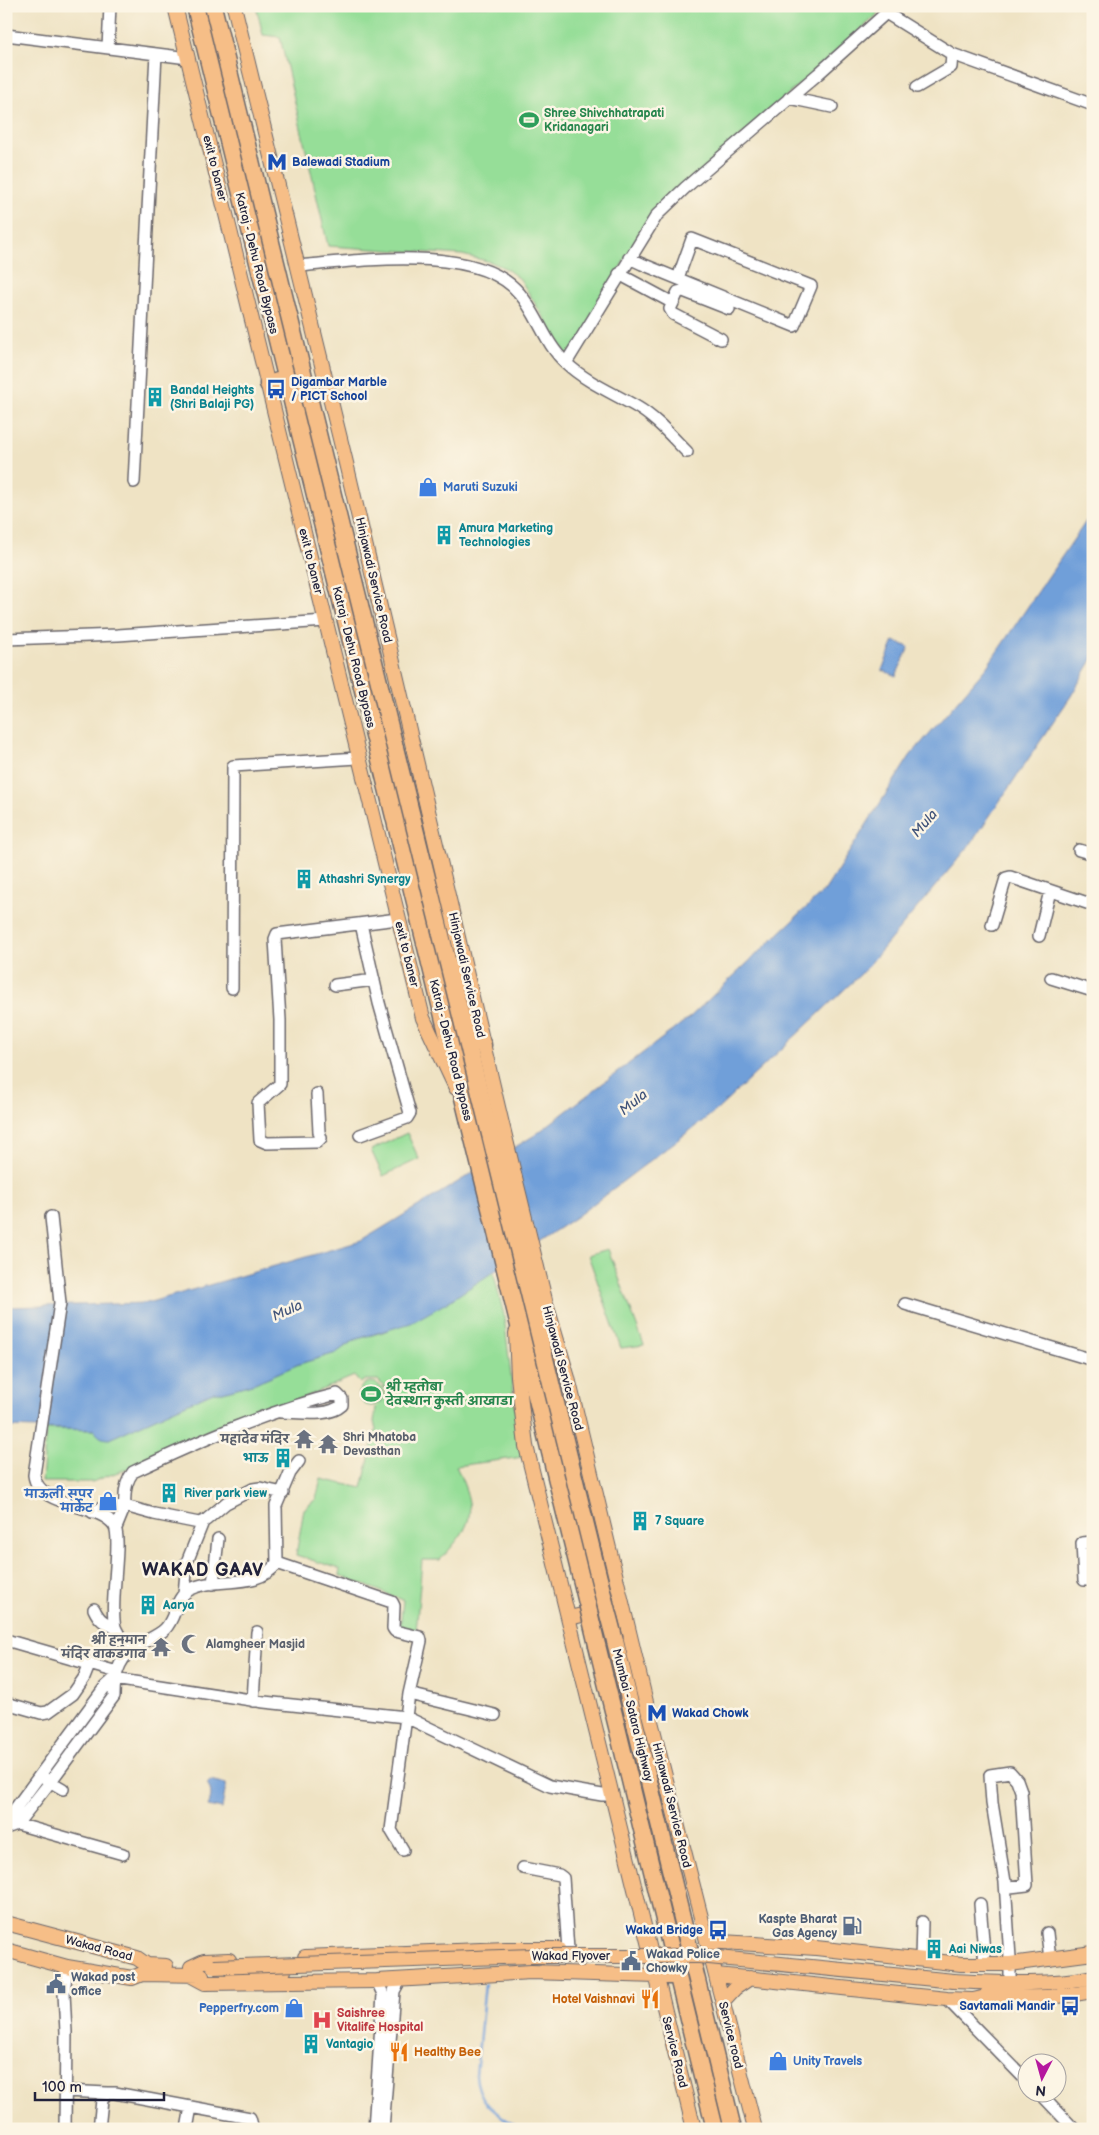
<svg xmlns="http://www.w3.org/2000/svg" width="1099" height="2135" font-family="'Balsamiq Sans','Playpen Sans Deva',sans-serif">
	<rect width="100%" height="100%" fill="#fcf5e5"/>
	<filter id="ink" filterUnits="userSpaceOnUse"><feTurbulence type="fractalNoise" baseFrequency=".02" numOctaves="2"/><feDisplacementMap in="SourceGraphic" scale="10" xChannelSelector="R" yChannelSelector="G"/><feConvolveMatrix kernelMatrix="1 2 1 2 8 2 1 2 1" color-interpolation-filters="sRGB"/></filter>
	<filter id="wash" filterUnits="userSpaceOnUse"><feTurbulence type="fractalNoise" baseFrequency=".0096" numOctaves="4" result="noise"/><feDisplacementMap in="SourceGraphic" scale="20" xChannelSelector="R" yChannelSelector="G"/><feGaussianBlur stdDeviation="1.12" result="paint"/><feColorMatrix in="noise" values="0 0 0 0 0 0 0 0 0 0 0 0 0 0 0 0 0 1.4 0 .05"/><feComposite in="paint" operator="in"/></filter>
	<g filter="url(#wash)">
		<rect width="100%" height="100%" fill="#efe3c4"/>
		<path fill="#96de98" stroke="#5c806a" d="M256 6H879L877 15 652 215 642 228 579 343 567 355 520 279 505 268 491 262 462 255 328 246 280 37 263 35Z
			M407 1133 419 1159 383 1176 371 1150Z
			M608 1249 644 1345 621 1348 588 1255Z
			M493 1271 504 1315 514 1402 523 1457 456 1466C478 1514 474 1523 440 1560H422L416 1632 400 1630 403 1600 339 1575 340 1569 296 1555 304 1509 316 1499 321 1479 362 1488 376 1429 374 1422 376 1407 386 1397 385 1388 378 1380H365L360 1383 354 1376 305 1397 209 1430 131 1467 92 1482H42L46 1429 94 1430 109 1439 213 1392H223L255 1383 299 1364 336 1353 354 1340 383 1332 448 1302Z
			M359 1394a12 12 0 1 1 24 0a12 12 0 1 1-24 0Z"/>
		<path fill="#709fd9" stroke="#49608a" d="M1093 511V658L1071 696 970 845 864 971 717 1110 576 1217 448 1302 411 1323 354 1340 336 1353 299 1364 255 1383 223 1392H213L109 1439C101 1439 98 1436 94 1430L6 1427V1307L147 1303 361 1241 535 1135 690 1017 825 890 910 756 986 668Z
			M894 641 909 647 896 676 882 670Z
			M210 1780 226 1784 222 1809 208 1806C212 1798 212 1791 207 1783Z"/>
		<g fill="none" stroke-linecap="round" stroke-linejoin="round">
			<path stroke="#709fd9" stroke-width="2.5" d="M485 1984 476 2075C478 2104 497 2113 520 2129"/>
		</g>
	</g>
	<g filter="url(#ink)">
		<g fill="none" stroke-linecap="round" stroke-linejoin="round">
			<defs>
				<path id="minor" d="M886 13 952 54 1093 105
					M6 35 188 58
					M108 48 110 6
					M917 87 951 67 952 54
					M789 98 832 107
					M629 258 642 264 794 326 811 286 692 239 678 278
					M298 266C357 261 479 243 520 294 538 315 545 344 566 363 586 382 613 393 637 407 656 418 672 437 687 452
					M619 274 673 303 670 309 673 314 721 339
					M673 303 678 292 683 291 729 309
					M566 363 657 215 685 188 818 74 886 13
					M134 482 156 54
					M6 639 118 635 326 621
					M1079 850 1093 854
					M992 925 1006 878 1010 877 1093 905
					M1039 936 1050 891
					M1051 978 1093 991
					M335 985 374 980
					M232 988 233 766 358 758
					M317 1094 319 1132 321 1138 317 1142 267 1143 260 1140 258 1103 280 1084V1020L275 939 277 934 398 919
					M360 1135 407 1118 410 1113 379 1003 361 924
					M51 1217 60 1303 34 1475C38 1508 99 1503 114 1525 123 1537 109 1604 115 1627 118 1635 125 1643 129 1650
					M905 1304 1093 1360
					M299 1461 290 1473 276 1506 277 1563 392 1602 394 1606 393 1628 395 1631 420 1637 421 1641 409 1694 391 1830 403 1850
					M92 1512 102 1508 125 1506C124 1494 125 1482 133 1472 197 1442 268 1411 337 1394L342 1399V1405C328 1418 298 1412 281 1412
					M116 1528 125 1506 154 1514 199 1523 206 1520 226 1503 253 1489 260 1488 283 1493
					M1093 1542 1082 1543 1084 1580H1093
					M213 1584 218 1539
					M184 1594 187 1562 203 1522
					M94 1609C99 1620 104 1623 115 1627
					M6 1640 117 1672
					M409 1694 495 1715
					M253 1701 257 1632
					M6 1703 41 1713 48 1712 73 1694 84 1678 90 1663
					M1010 1772 1017 1780 1021 1791 1027 1885 1010 1887 1005 1882 992 1803 990 1775Z
					M46 1779 63 1789
					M17 1824 123 1854
					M8 1827 9 1817 105 1687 114 1679 264 1702 406 1717 550 1786 602 1795H612
					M6 1828 17 1824 51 1781 114 1696C114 1672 120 1655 142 1643 149 1639 159 1635 165 1629 176 1618 175 1598 189 1590 216 1575 257 1591 277 1563
					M523 1868 559 1875 563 1878 568 1950
					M1005 1882 1010 1958V1983
					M980 1904 985 1964
					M1047 1933 1050 1960
					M921 1960 922 1922
					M947 1999 1026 2080
					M65 2091 107 2093
					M1039 2092 1074 2129
					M65 2129 66 2032 64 1993 67 1967
					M99 2129 102 2100 107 2093H115L250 2118 253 2129
					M187 2129 191 2107
					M374 2129 383 1994 377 1981
					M383 2129 394 1991 400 1980"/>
				<path id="major" d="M175 6 423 1018 456 1088
					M234 6 346 463 502 1124 545 1300 568 1378 644 1694 755 2129
					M516 1333 518 1376 526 1446 694 2129
					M569 1618 617 1607
					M6 1923 137 1958 147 1965 166 1966
					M707 1941 816 1948 961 1964H1010L1093 1953
					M6 1950 67 1967 132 1978 142 1974 202 1975
					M305 1957 506 1949H558
					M191 1967 204 1961 229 1960
					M233 1974 284 1971
					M717 1975 947 1999 973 2000 995 1995
					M192 1976 205 1983 377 1981 531 1972 657 1976
					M954 1981C1001 1983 1047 1986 1093 1977
					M987 1994C1022 1999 1058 1998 1093 1991
					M723 2001 735 1988 750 1978"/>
				<path id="highway" d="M195 6 587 1603
					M213 6 604 1599
					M268 384 285 379
					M465 1023 483 1045
					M615 1641 733 2129
					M597 1645 715 2129
					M657 1976H677"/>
			</defs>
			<use href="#minor" stroke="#6a666b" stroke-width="14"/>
			<use href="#major" stroke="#6a666b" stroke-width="16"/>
			<use href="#highway" stroke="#6a666b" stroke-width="19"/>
			<use href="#minor" stroke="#fff" stroke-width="11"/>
			<use href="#major" stroke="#f6be87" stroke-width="14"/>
			<use href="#highway" stroke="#f6be87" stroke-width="16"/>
			<defs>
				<path id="major-bridge" d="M214 1967 533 1956H699L954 1981"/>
				<path id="highway-bridge" d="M604 1599 615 1641
					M587 1603 597 1645"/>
			</defs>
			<use href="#major-bridge" stroke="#6a666b" stroke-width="16" stroke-linecap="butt"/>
			<use href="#highway-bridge" stroke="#6a666b" stroke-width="19" stroke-linecap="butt"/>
			<use href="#major-bridge" stroke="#f6be87" stroke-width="14"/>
			<use href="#highway-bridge" stroke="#f6be87" stroke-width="16"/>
		</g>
	</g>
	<defs>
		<symbol id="stadium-bare" viewBox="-9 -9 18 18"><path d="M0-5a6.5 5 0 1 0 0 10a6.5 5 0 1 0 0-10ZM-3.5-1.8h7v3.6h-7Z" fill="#2e9e5b" stroke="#fcf5e5" stroke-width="2.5" paint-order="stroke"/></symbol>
		<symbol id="metro-bare" viewBox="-9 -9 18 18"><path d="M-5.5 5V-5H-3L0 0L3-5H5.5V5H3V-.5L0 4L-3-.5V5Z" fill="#1a4fb4" stroke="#fcf5e5" stroke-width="2.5" paint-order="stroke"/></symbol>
		<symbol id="bus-bare" viewBox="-9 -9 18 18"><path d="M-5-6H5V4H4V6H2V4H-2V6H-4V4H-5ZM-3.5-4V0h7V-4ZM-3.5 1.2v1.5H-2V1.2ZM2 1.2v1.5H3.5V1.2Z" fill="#1a4fb4" stroke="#fcf5e5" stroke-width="2.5" paint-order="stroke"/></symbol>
		<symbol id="building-bare" viewBox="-9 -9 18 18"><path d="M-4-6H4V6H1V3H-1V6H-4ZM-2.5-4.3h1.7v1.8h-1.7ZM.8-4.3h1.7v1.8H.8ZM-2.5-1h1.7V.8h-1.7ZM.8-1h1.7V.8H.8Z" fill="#0f9aa8" stroke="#fcf5e5" stroke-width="2.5" paint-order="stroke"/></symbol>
		<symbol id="shop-bare" viewBox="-9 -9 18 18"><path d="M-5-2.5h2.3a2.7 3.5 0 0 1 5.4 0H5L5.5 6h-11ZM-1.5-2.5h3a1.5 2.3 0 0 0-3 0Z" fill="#3f7fe0" stroke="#fcf5e5" stroke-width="2.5" paint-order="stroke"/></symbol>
		<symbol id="temple-bare" viewBox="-9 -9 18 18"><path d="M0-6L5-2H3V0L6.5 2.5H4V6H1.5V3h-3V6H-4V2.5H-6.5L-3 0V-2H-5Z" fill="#6b7280" stroke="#fcf5e5" stroke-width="2.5" paint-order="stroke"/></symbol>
		<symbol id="mosque-bare" viewBox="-9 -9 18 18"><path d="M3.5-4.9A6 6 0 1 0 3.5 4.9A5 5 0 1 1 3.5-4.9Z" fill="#6b7280" stroke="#fcf5e5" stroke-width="2.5" paint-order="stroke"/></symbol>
		<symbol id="fuel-bare" viewBox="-9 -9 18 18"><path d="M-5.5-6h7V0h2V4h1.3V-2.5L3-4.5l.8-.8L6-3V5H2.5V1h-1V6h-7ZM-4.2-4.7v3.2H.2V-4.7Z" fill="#5c6f8a" stroke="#fcf5e5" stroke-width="2.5" paint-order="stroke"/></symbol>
		<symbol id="civic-bare" viewBox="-9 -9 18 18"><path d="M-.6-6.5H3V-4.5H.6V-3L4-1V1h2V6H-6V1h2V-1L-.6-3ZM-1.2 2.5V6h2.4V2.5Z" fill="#5c6f8a" stroke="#fcf5e5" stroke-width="2.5" paint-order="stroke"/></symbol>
		<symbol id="restaurant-bare" viewBox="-9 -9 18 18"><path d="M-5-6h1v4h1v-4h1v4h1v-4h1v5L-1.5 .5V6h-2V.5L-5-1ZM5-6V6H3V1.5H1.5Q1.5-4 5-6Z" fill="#e8710a" stroke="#fcf5e5" stroke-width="2.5" paint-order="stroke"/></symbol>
		<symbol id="hospital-bare" viewBox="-9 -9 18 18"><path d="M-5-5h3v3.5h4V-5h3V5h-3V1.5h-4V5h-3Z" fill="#e0444e" stroke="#fcf5e5" stroke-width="2.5" paint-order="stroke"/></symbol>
	</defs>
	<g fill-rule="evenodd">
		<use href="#stadium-bare" x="515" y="106" width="28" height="28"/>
		<use href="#metro-bare" x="263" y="148" width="28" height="28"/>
		<use href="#bus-bare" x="262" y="375" width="28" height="28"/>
		<use href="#building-bare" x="141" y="383" width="28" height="28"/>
		<use href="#shop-bare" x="414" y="473" width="28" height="28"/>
		<use href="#building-bare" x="430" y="521" width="28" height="28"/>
		<use href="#building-bare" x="290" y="865" width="28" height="28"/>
		<use href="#stadium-bare" x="357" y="1380" width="28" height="28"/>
		<use href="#temple-bare" x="290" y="1425" width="28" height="28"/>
		<use href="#temple-bare" x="314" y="1430" width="28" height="28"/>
		<use href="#building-bare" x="269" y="1444" width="28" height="28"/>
		<use href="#building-bare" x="155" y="1479" width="28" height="28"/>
		<use href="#shop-bare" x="94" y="1487" width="28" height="28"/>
		<use href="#building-bare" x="626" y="1507" width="28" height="28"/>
		<use href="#building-bare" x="134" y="1591" width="28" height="28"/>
		<use href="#mosque-bare" x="177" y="1630" width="28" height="28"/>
		<use href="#temple-bare" x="147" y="1633" width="28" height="28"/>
		<use href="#metro-bare" x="643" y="1699" width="28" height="28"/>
		<use href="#fuel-bare" x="838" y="1912" width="28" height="28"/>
		<use href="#bus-bare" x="704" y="1916" width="28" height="28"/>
		<use href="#building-bare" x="920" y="1935" width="28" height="28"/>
		<use href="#civic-bare" x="617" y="1947" width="28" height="28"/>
		<use href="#civic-bare" x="42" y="1970" width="28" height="28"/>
		<use href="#restaurant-bare" x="636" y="1985" width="28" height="28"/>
		<use href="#bus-bare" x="1056" y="1992" width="28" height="28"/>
		<use href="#shop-bare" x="280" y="1994" width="28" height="28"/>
		<use href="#hospital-bare" x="308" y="2006" width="28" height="28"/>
		<use href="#building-bare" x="297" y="2030" width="28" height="28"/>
		<use href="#restaurant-bare" x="385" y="2038" width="28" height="28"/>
		<use href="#shop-bare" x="764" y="2047" width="28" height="28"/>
	</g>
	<g text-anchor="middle" stroke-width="5" stroke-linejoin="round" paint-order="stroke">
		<g font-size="12" font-weight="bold" fill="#27864d" stroke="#fcf5e5" text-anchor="start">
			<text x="544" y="117">Shree Shivchhatrapati<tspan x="544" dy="14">Kridanagari</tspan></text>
			<text x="386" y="1391">श्री म्हतोबा<tspan x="386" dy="14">देवस्थान कुस्ती आखाडा</tspan></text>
		</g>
		<g font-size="12" font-weight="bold" fill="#164399" stroke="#fcf5e5" text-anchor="start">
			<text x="292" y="166">Balewadi Stadium</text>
			<text x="291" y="386">Digambar Marble<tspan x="291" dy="14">/ PICT School</tspan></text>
			<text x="672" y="1717">Wakad Chowk</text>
			<text x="703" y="1934" text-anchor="end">Wakad Bridge</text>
			<text x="1055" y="2010" text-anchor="end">Savtamali Mandir</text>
		</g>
		<g font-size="12" fill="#22223b" stroke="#fcf5e5">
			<text transform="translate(215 168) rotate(76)" y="4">exit to baner</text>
			<text transform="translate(257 263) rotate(76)" y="4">Katraj - Dehu Road Bypass</text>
			<text transform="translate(311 561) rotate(76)" y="4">exit to baner</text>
			<text transform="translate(374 580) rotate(77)" y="4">Hinjawadi Service Road</text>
			<text transform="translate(354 657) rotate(76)" y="4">Katraj - Dehu Road Bypass</text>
			<text transform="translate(407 954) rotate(76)" y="4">exit to baner</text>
			<text transform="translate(467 975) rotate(77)" y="4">Hinjawadi Service Road</text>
			<text transform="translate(451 1050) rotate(76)" y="4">Katraj - Dehu Road Bypass</text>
			<text transform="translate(563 1368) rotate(75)" y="4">Hinjawadi Service Road</text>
			<text transform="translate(633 1715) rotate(76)" y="4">Mumbai - Satara Highway</text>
			<text transform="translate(672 1805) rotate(76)" y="4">Hinjawadi Service Road</text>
			<text transform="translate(99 1948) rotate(15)" y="4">Wakad Road</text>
			<text x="571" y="1960">Wakad Flyover</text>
			<text transform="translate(731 2035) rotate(76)" y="4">Service road</text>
			<text transform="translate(675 2052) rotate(76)" y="4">Service Road</text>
		</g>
		<g font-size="12" font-weight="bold" fill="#0d838f" stroke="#fcf5e5" text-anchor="start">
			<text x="170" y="394">Bandal Heights<tspan x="170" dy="14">(Shri Balaji PG)</tspan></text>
			<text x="459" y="532">Amura Marketing<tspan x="459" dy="14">Technologies</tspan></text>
			<text x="319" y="883">Athashri Synergy</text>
			<text x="268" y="1462" text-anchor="end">भाऊ</text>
			<text x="184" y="1497">River park view</text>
			<text x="655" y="1525">7 Square</text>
			<text x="163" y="1609">Aarya</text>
			<text x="949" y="1953">Aai Niwas</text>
			<text x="326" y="2048">Vantagio</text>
		</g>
		<g font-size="12" font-weight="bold" fill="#366cbe" stroke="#fcf5e5" text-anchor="start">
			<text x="443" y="491">Maruti Suzuki</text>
			<text x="93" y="1498" text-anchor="end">माऊली सुपर<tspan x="93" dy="14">मार्केट</tspan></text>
			<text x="279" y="2012" text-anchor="end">Pepperfry.com</text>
			<text x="793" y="2065">Unity Travels</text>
		</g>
		<g font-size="12" font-weight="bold" fill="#5b616d" stroke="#fcf5e5" text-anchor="start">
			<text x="343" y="1441">Shri Mhatoba<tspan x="343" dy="14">Devasthan</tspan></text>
			<text x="289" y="1443" text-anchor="end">महादेव मंदिर</text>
			<text x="146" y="1644" text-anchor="end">श्री हनुमान<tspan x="146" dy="14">मंदिर वाकडगाव</tspan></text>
			<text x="206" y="1648">Alamgheer Masjid</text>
		</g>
		<g font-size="12" font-weight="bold" fill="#4e5e75" stroke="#fcf5e5" text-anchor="start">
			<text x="837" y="1923" text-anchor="end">Kaspte Bharat<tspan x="837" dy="14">Gas Agency</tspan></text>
			<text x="646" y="1958">Wakad Police<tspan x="646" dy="14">Chowky</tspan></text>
			<text x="71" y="1981">Wakad post<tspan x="71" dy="14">office</tspan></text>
		</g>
		<g font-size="12" font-weight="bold" fill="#c56008" stroke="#fcf5e5" text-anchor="end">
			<text x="635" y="2003">Hotel Vaishnavi</text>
			<text x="414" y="2056" text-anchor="start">Healthy Bee</text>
		</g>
		<g font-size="12" font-weight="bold" fill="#be3a42" stroke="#fcf5e5" text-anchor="start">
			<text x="337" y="2017">Saishree<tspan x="337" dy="14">Vitalife Hospital</tspan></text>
		</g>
		<g font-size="14" font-style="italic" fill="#41547a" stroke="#fcf5e5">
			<text transform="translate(924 823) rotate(-49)" y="5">Mula</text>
			<text transform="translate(633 1102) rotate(-39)" y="5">Mula</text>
			<text transform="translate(287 1310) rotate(-24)" y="5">Mula</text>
		</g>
		<g font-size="18" font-weight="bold" letter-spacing="1" fill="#22223b" stroke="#fcf5e5">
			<text x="203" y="1576">WAKAD GAAV</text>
		</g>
	</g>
	<rect width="1099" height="2135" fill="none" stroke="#fcf5e5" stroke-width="25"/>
	<g transform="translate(1042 2078) rotate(186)"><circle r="24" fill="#fcf5e5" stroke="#a5a1a1"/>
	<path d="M0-4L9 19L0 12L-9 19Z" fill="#b5179e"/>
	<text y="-8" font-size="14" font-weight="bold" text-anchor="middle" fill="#22223b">N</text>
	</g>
	<path d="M35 2092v8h129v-8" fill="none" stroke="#22223b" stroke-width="2.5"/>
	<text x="42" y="2092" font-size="15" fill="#22223b" stroke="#fcf5e5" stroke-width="4" paint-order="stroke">100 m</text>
</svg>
